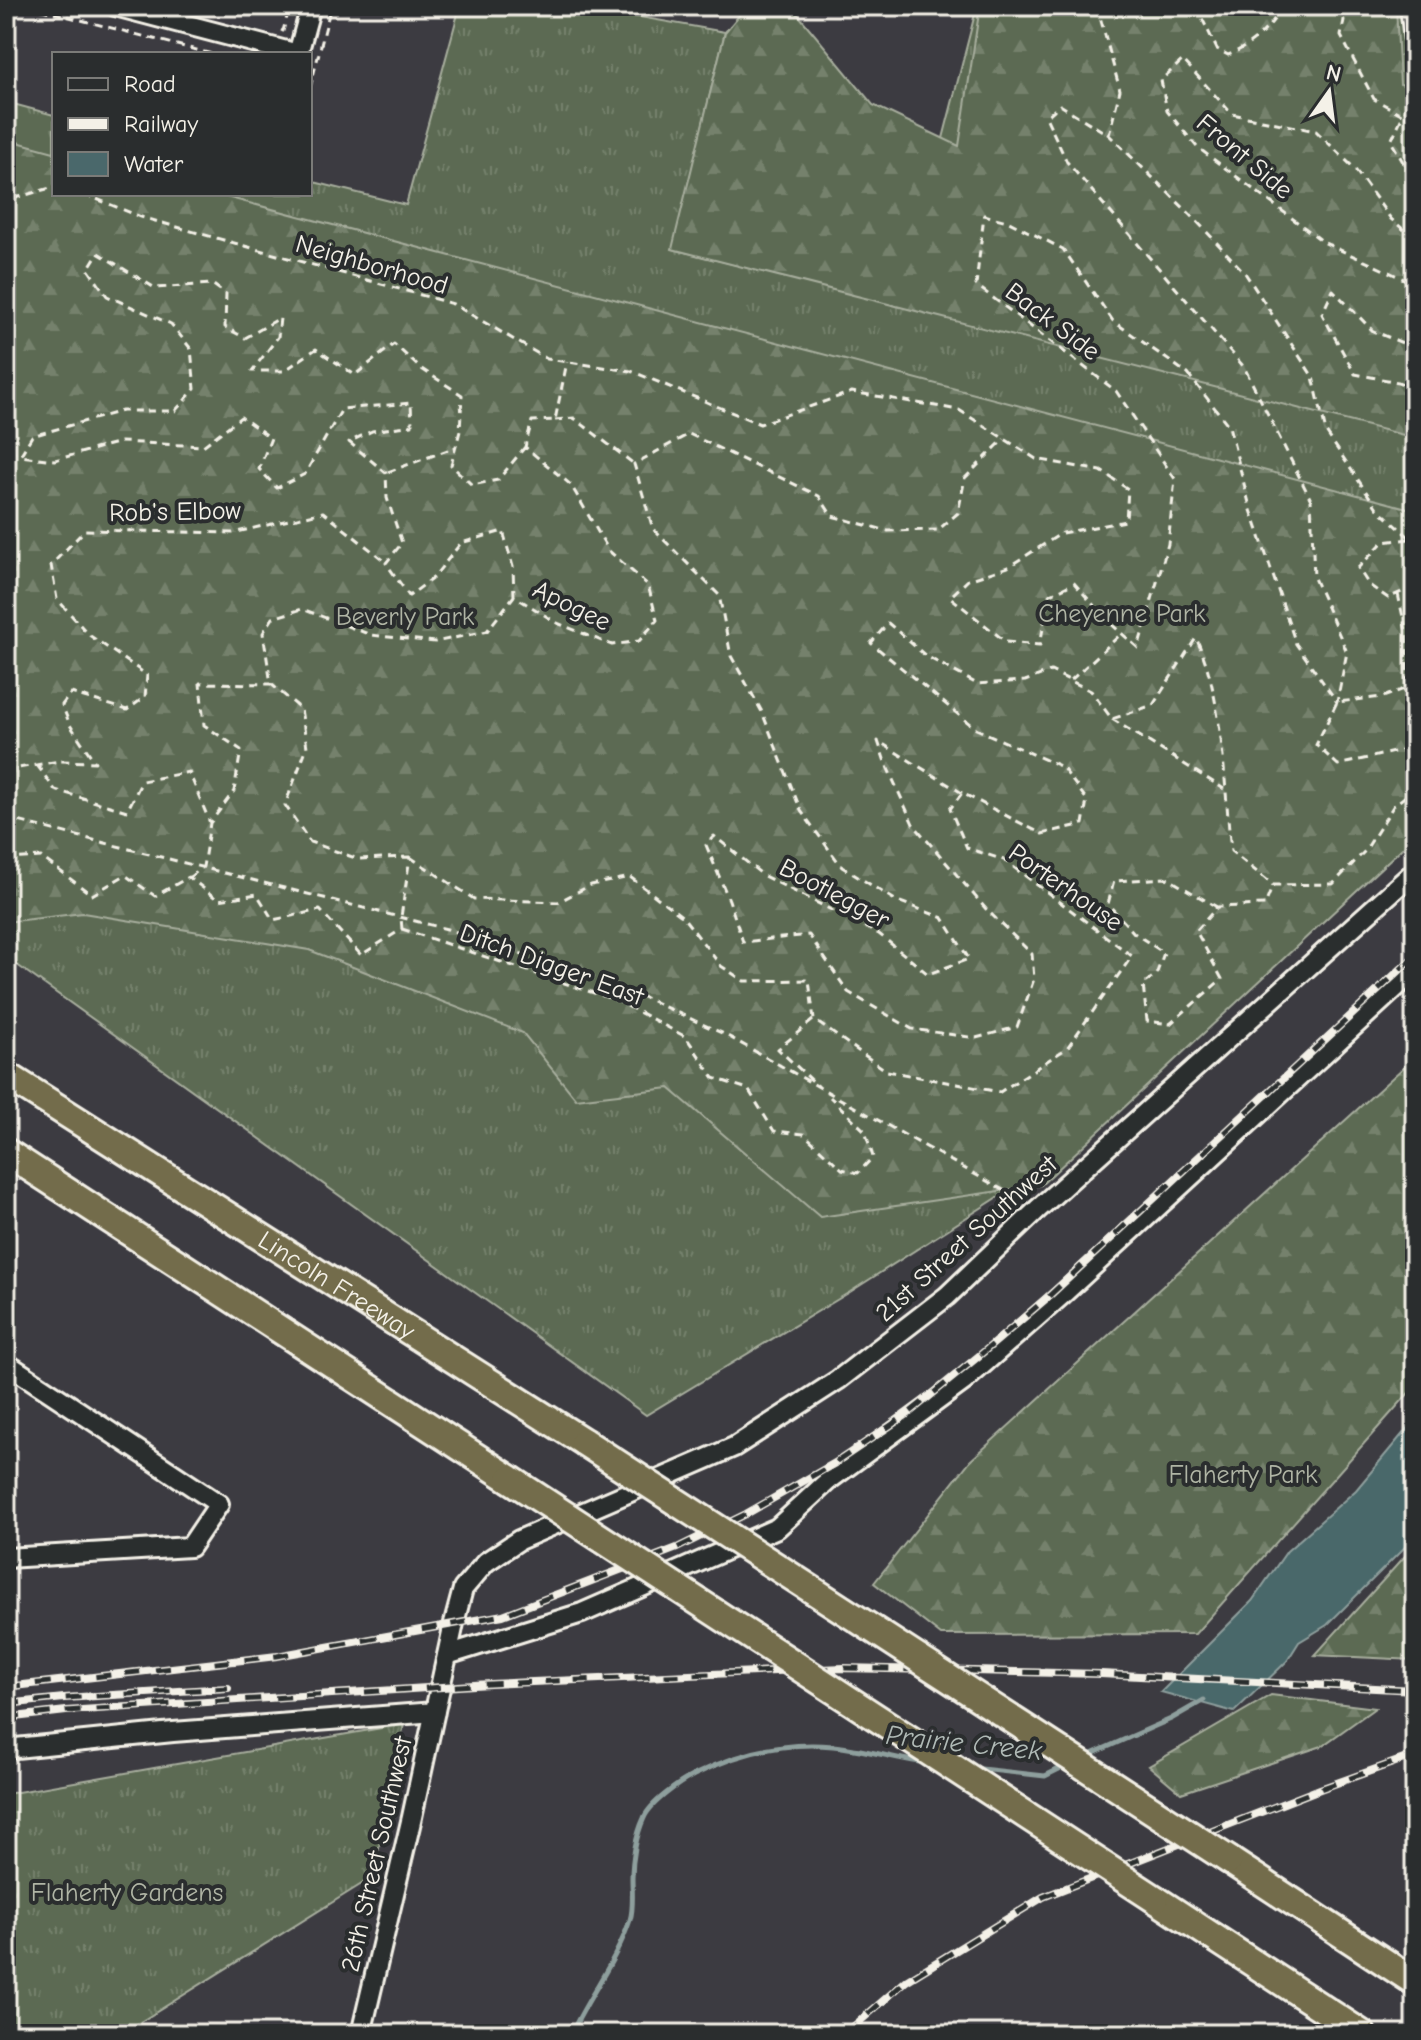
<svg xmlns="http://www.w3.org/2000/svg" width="1421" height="2040" font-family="'Comic Neue',sans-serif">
	<defs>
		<pattern id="grass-tufts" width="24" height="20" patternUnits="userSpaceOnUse" patternTransform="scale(2)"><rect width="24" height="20" fill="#5c6b53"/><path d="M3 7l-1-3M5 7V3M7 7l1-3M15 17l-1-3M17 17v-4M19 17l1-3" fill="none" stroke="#74816c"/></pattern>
		<pattern id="forest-firs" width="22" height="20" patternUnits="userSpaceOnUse" patternTransform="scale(2)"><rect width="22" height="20" fill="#5c6b53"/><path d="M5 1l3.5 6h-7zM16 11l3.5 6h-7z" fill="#74816c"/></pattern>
	</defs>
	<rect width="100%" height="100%" fill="#3c3b41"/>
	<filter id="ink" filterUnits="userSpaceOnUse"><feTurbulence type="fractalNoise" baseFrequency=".0125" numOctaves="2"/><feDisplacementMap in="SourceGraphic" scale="16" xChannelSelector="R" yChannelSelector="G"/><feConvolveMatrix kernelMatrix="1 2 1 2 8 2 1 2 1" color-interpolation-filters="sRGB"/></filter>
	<g filter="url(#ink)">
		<path fill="url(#grass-tufts)" stroke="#a8ae9e" stroke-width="2" d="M460 6H578L725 32 673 249 900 306 977 6H1415V823L1031 1176 850 1292 646 1415 6 957V102L54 115V194H310V181L406 205Z
			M404 1724 373 1877 121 2034H6V1794Z"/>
		<path fill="url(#forest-firs)" stroke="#a8ae9e" stroke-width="2" d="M747 6H791L873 105 959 146 980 6H1396L1400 84 1415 88V438L672 249 725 32Z
			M6 139 54 152V194H215L1415 510V836L1041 1185 820 1217 669 1088 576 1099 523 1033 309 950 83 913 6 922Z
			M1415 1057V1386L1195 1634 941 1635 874 1583 970 1461Z
			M1415 1545V1660L1315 1655 1407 1554Z
			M1271 1695 1375 1708 1322 1746 1181 1793 1149 1766Z"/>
		<path fill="#4a686b" stroke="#8e9f9d" stroke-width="2" d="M1415 1419V1537L1327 1625 1299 1642 1287 1661 1234 1712 1161 1692 1252 1601 1287 1551 1356 1490Z"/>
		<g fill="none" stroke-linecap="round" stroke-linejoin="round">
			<path stroke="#8e9f9d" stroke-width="5" d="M1087 1756 1171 1719 1204 1700
				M972 1768 1045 1776 1067 1765
				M571 2034C589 1995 616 1962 630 1920 634 1908 632 1891 632 1878 632 1860 636 1835 644 1818 650 1803 680 1782 694 1775 744 1750 798 1738 854 1749 879 1753 901 1760 926 1763"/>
			<defs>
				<path id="minor" d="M115 6 298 54
					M1410 6 1415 48
					M298 54 311 6
					M6 1363 219 1504 190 1547 6 1558
					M447 1655 582 1613 777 1528 829 1480 964 1381 1063 1294 1415 970
					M6 1749 173 1732 435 1712
					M361 2034 412 1817 454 1623 463 1589 486 1562 519 1540 734 1447 838 1380 947 1296 1038 1209 1415 871"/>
				<g id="highway">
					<path id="s1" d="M6 1075 584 1442"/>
					<path d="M6 1152 510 1479"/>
					<path d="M1229 1860 1415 1982"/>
					<path d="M1155 1899 1362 2034"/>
				</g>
			</defs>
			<use href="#minor" stroke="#f4f1e8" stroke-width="24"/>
			<use href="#highway" stroke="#f4f1e8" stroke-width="32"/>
			<path stroke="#f4f1e8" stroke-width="3" stroke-dasharray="8 6" stroke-linecap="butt" d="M27 6 212 54
				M1097 6 1120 90 1109 135
				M1196 6 1217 49 1228 55C1252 46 1270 28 1283 6
				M1338 6 1344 20 1341 36 1374 99 1403 115 1391 141 1415 183
				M281 30 283 31 290 6
				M310 88 331 6
				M1415 92 1403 115 1415 120
				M84 194 141 217 453 304 547 359 631 371 760 424 852 392 959 410 1036 459 1101 471 1128 489 1126 521 1062 533 1008 567 968 580 950 597 1006 642 1040 645 1049 595 1074 583 1108 621 1138 648 1168 544 1175 479 1116 391 976 285 984 215 1007 221 1063 249 1113 321 1188 374 1229 426 1250 507 1296 644 1337 702 1347 652 1314 578 1311 500 1244 367 1067 162 1046 117 1060 105 1109 135 1191 215 1245 273 1313 377 1326 432 1377 508 1410 538H1415
				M6 210 15 198 54 187
				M1415 239 1391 219 1354 168 1316 131 1232 114 1183 60 1161 80 1167 111 1197 147 1325 243 1415 284
				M1415 348 1373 331 1333 290 1322 314 1355 374 1398 382 1415 389
				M555 420 574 418 634 464
				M388 472 456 447
				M1409 539 1383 542 1358 568 1369 585 1388 598 1415 586
				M1398 594 1406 631 1407 688 1383 697 1337 702 1316 745 1338 765 1415 747
				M514 596 513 567 503 531 461 543 433 578 409 596 386 563 402 543 387 498 386 473 349 442 372 431 412 425 411 403 342 409 305 474 277 488 259 469 271 438 241 417 203 446 120 442 55 460 20 456 32 436 122 411H175L195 389 191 349 171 324 107 296 88 269 98 253 155 288 212 284 226 294 225 327 245 338 280 318 278 337 252 371H284L316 349 355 375 394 344 420 368 462 395 460 431 451 465 472 485 498 480 525 447
				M1071 680 1121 634
				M1112 719 1224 789
				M37 765 55 790 127 811 142 781 189 772 210 823 234 791 241 750 204 725 200 683 271 684
				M6 770 60 761 95 762 70 725 62 705 71 693 127 710 145 697 147 675 89 635 57 599 51 565 85 530 233 533 323 512 386 562
				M962 793 878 741 885 762 913 824 986 909 1032 954 1034 979 1017 1027 976 1038 912 1029 848 992 809 935 743 942 729 900 706 845 714 836 764 876 879 934 928 974 969 959 943 918 895 900 842 867 801 811 762 712 731 656 719 595 653 529 634 464 689 434 819 496 832 516 888 531 938 530 958 513 965 478 1004 439
				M6 818 447 929 619 986 724 1034 1021 1200
				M410 857 474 899 558 902 591 885 630 877 683 917 721 966 744 981 809 980 814 1020 887 1071 1000 1092 1067 1048 1132 956 1004 860 967 848 950 809 962 793 1042 834 1083 824 1087 800 1062 767 976 729 871 643 888 623 926 656 977 684 1025 681 1051 671 1091 691 1112 719 1153 705 1196 638C1224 698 1224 785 1231 851L1273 885 1333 884 1365 851 1394 805 1415 789
				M410 857 358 859 310 842 285 805 307 747 301 709 271 684 263 633 273 618 302 609 371 635 435 642 487 631 514 596 557 623 612 645 639 641 657 620 648 585 609 551 571 485 525 447 532 421 555 420 567 362
				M6 859 41 857 92 895 125 875 155 896 189 877 218 900 257 894 273 920 320 910 361 955 402 929
				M190 877 203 867 210 823
				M1217 907 1167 878 1114 881 1108 904 1134 933 1164 953 1156 975 1143 984 1147 1021 1170 1024 1222 979 1196 931 1217 907 1265 905 1273 885
				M402 929 618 1001 686 1037 714 1078 748 1089 774 1131 804 1134 842 1169 858 1173 873 1157 865 1131 830 1097
				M402 929 401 917 410 857
				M813 1020 778 1049 819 1087"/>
			<use href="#minor" stroke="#2a2d2e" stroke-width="18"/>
			<use href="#highway" stroke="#736c4b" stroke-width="26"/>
			<defs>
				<path id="rail" d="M6 1687 277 1656 503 1615 677 1548 746 1514 835 1463 909 1413 980 1355 1048 1297 1415 956
					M6 1704 64 1698 228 1688
					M6 1718 66 1711 490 1684 844 1668 1101 1674 1415 1690
					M845 2034 906 1981 1043 1897 1320 1789 1415 1755"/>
			</defs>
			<use href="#rail" stroke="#f4f1e8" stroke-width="8"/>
			<use href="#rail" stroke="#2a2d2e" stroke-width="5" stroke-dasharray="15" stroke-linecap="butt"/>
			<defs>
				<path id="highway-bridge" d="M584 1442 1229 1860
					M510 1479 1155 1899"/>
			</defs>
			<use href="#highway-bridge" stroke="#f4f1e8" stroke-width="32" stroke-linecap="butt"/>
			<use href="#highway-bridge" stroke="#736c4b" stroke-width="26"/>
		</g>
	</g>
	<g text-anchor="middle" stroke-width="8" stroke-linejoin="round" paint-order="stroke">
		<g font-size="26" fill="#f4f1e8" stroke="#2a2d2e">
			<text transform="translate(1245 156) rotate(40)" y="9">Front Side</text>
			<text transform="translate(372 264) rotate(16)" y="9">Neighborhood</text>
			<text transform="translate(1053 321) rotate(37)" y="9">Back Side</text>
			<text transform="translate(175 511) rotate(-1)" y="9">Rob's Elbow</text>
			<text transform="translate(572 605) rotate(26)" y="9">Apogee</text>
			<text transform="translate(1066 887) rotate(35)" y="9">Porterhouse</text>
			<text transform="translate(835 893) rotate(28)" y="9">Bootlegger</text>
			<text transform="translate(552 964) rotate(20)" y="9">Ditch Digger East</text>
			<text transform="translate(966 1238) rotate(-42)" y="9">21st Street Southwest</text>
			<text dy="9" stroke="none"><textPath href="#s1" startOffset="392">Lincoln Freeway</textPath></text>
			<text transform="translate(376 1854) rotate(-77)" y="9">26th Street Southwest</text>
		</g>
		<g font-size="26" fill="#b0b5a5" stroke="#2a2d2e">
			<text x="1122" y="622">Cheyenne Park</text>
			<text x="405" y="625">Beverly Park</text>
			<text x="1243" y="1483">Flaherty Park</text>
			<text x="127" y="1901">Flaherty Gardens</text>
		</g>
		<g font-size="28" font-style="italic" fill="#b0bab6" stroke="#2a2d2e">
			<text transform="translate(964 1742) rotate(6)" y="10">Prairie Creek</text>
		</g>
	</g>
	<rect width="1421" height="2040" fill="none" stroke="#2a2d2e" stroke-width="32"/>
	<rect x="16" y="16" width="1389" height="2008" fill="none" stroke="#f4f1e8" stroke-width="3" filter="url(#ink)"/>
	<rect x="52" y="52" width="260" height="144" fill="#2a2d2e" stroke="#7b7b78" stroke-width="2"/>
	<rect x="68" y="78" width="40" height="12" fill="#2a2d2e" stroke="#7b7b78" stroke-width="2"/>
	<text x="124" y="92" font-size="24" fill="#f4f1e8">Road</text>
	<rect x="68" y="118" width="40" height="12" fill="#f4f1e8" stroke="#7b7b78" stroke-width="2"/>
	<text x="124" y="132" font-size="24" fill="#f4f1e8">Railway</text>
	<rect x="68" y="152" width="40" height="24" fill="#4a686b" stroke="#7b7b78" stroke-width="2"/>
	<text x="124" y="172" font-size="24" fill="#f4f1e8">Water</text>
	<g transform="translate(1329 92) rotate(14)" stroke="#2a2d2e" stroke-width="6" paint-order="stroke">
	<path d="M0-6L14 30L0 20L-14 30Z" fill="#f4f1e8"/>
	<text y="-12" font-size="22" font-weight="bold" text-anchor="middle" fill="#f4f1e8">N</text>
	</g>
</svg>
